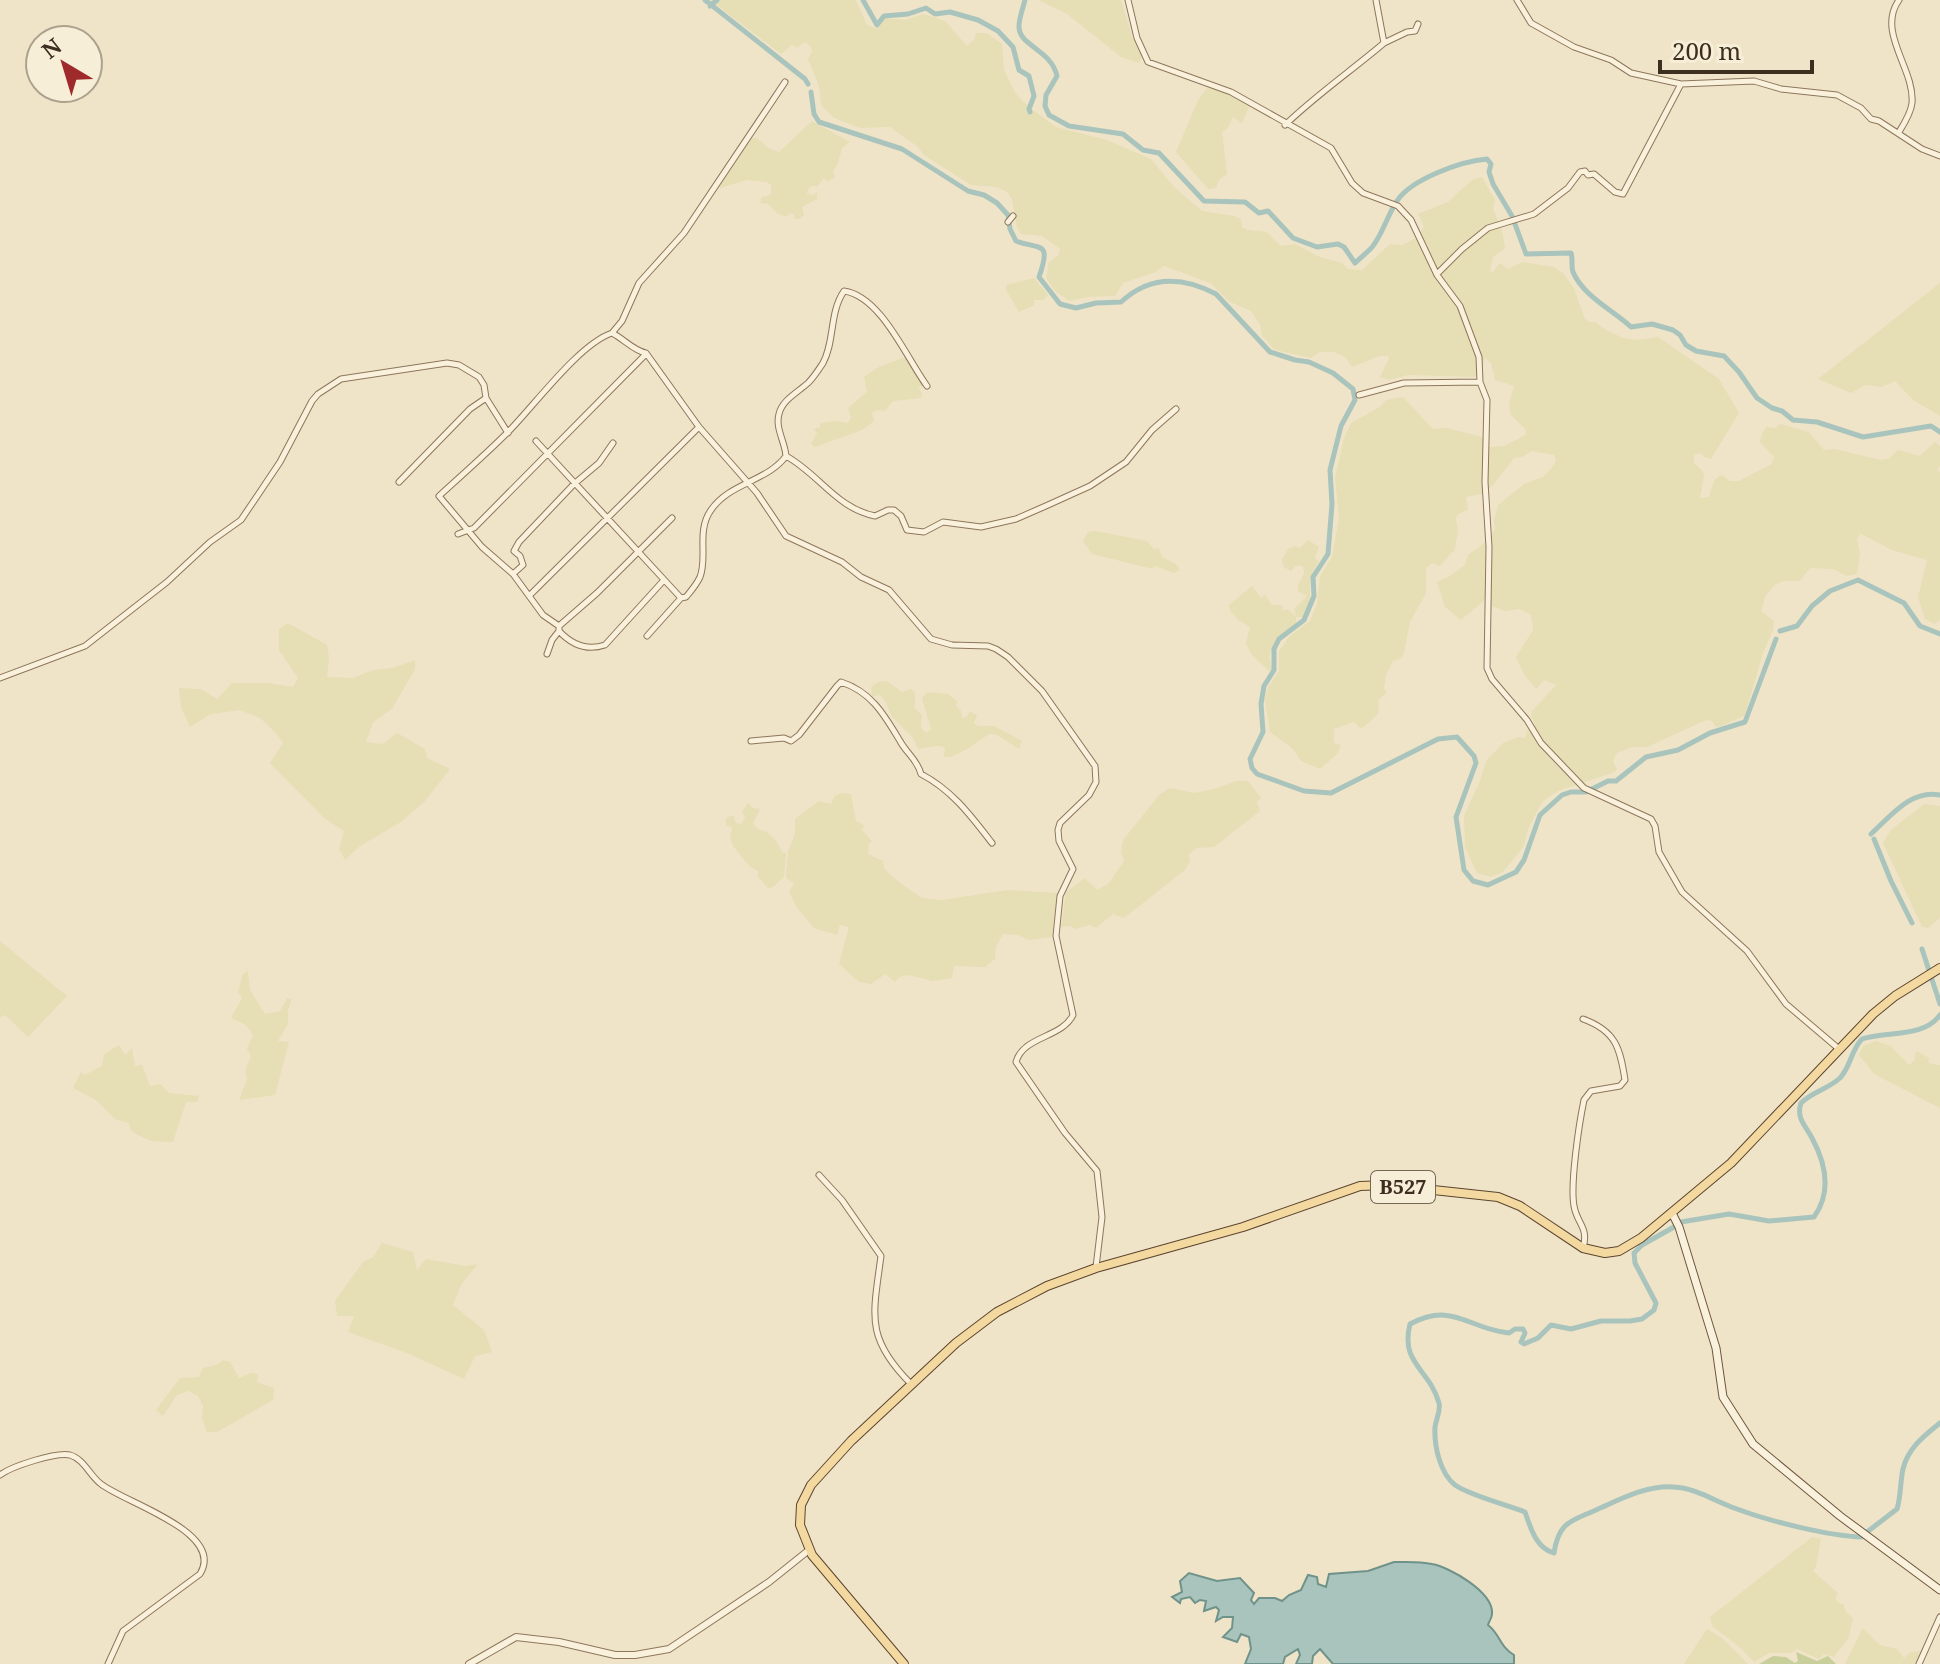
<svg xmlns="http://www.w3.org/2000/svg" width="1940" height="1664" font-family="'Noto Serif',serif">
	<rect width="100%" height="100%" fill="#f0e4c8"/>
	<path fill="#e6deb5" d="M710 0H856L867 25 878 29 885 18 905 20 924 14 945 21 967 46 975 38 976 33H987L1002 44 1004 70 1016 94 1029 107 1056 127 1107 140 1151 159 1174 187 1202 211 1235 216 1241 219 1242 227 1248 230 1267 232 1281 246 1295 244 1320 257 1342 263 1348 269 1362 270 1390 244 1402 245 1416 238 1424 227 1418 214 1448 202 1472 180 1482 177 1495 200 1493 209 1502 230 1505 248 1493 257 1490 271 1493 272 1500 263 1508 269 1522 262 1554 267 1563 273 1574 288 1584 317 1589 322H1595L1606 330 1623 338 1637 340 1658 337 1719 379 1739 413 1711 459 1704 457 1701 453 1694 455V463L1702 470 1704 476 1700 498 1709 497 1714 481 1718 477 1722 475 1730 481H1739L1772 464 1774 457 1760 442 1761 436 1766 427 1776 428 1780 424 1809 432 1824 450 1835 449 1881 460 1888 459 1898 450 1920 456 1935 442 1940 446V466L1937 470 1940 472V620L1934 624 1925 619 1918 597 1927 560 1892 550 1861 534 1857 538 1860 554 1857 574 1846 576 1834 569 1810 568 1800 581H1784L1776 584 1766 595 1761 611 1774 621 1773 630 1763 653 1745 715 1722 726 1716 727 1712 721 1706 720 1647 747H1632L1617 753 1613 761 1617 770 1612 773 1558 791 1542 802 1528 829 1524 846 1503 872 1491 877 1477 873 1465 847 1464 816 1480 781 1486 761 1503 743 1518 737 1525 738 1528 729 1535 724 1531 716 1532 711 1556 685 1544 680 1536 689 1525 676 1516 657 1533 630 1531 615 1519 609 1505 611 1487 604 1486 599 1461 620 1445 607 1437 582 1450 576 1465 565 1468 555 1487 541 1495 529 1494 521 1498 505 1524 484 1543 477 1554 465 1556 460 1554 455 1532 451 1522 457 1514 458 1493 485 1482 494 1466 497 1468 509 1457 515 1456 519 1458 531 1455 549 1440 566 1432 563 1426 568V593L1410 622 1404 653 1400 659 1393 661 1386 675 1384 688 1387 693 1379 699 1378 714 1364 727 1360 728 1354 722 1334 729V743L1341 745 1337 754 1320 769 1301 761 1292 748 1270 732 1265 700 1268 687 1279 671V651L1290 636 1310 621 1317 604 1320 576 1332 557 1339 519 1335 478 1344 438 1351 423 1380 407 1386 400 1403 397 1433 429 1447 428 1482 437 1490 447 1505 446 1525 435 1526 430 1511 415 1509 404 1514 386 1495 380 1491 363 1485 358 1479 377 1408 375 1389 380 1380 377 1389 358 1388 356H1380L1352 367 1345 357 1334 352H1320L1311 358 1275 350 1262 336 1260 324 1251 311 1230 302 1210 283 1164 266 1156 272 1123 283 1115 296 1088 297 1069 301 1055 291 1046 278 1049 262 1058 256 1060 249 1042 236 1021 234 1017 228 1012 199 1006 191 996 187 971 185 924 155 917 146 890 127 860 128 834 118 821 105 819 86 808 59 812 51 810 46 805 42 797 48 792 45 781 54Z
		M1038 0H1121L1132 36 1142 57 1139 63 1121 57 1067 14Z
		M1209 86 1221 89 1249 107 1242 123 1233 117 1228 128 1222 132 1227 174 1219 180 1216 188 1208 189 1176 152 1198 100Z
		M812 121 850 142 842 148 838 163 833 171 835 177 827 182 824 178 818 186H811L808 190 807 194 814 195 817 191V199L802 207 804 215 799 219H795L794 214 789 213 788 217 778 214 768 204 760 203 762 197 771 195V185L767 182 747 180 720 188 718 184 751 138H757L768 148 779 152Z
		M1034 278 1048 295 1044 300H1034V305L1019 312 1006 290V285Z
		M1940 283V416L1913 400 1895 381 1881 387 1866 385 1851 393 1818 379Z
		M902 358H907L924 386 918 387 922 393 921 398 893 401 885 411 878 410 872 413 874 421 862 430 815 447 811 444 817 433 814 429 820 427V423L835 421 848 423 851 417 848 408 867 392 864 377 879 367Z
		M1095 531 1147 541 1154 549 1159 548 1162 557 1176 564 1180 570 1174 573 1155 566 1153 569 1092 554 1083 541 1088 532Z
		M1308 540 1319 547 1315 558 1319 561 1313 571 1310 584V601L1303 617H1296V623L1275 642 1269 656 1272 670 1269 671 1252 655 1246 644 1250 627 1238 620 1230 610 1229 605 1252 586 1261 598 1265 595 1272 605H1282L1283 611 1287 609 1296 616 1294 609 1307 596 1298 591V585L1304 573 1303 566H1295L1291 571 1284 567 1282 560 1288 549 1294 546 1300 548Z
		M288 623 327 645 329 658 327 677 353 678 373 670 392 668 415 660V669L392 709 373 722 366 742 383 744 397 733 425 749 427 758 450 769 425 801 401 822 360 846 345 860 339 849 344 831 324 818 270 763 283 743 276 733 260 718 240 710 211 714 190 727 181 707 179 688 201 689 217 699 232 683H267L293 687 298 678 279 650V629Z
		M887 681 902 692 911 689 915 693V708L922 715 921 727 926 733 931 729 922 698 927 692 939 693 948 694 958 702 956 706 961 711 962 718 968 716 969 711 977 715 974 723 978 726H994L1022 741 1019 749 997 735 989 734 969 748 951 757H944L945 747 936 746 918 749 913 738 892 717 885 701 880 695 872 697 871 687 878 682Z
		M1236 781H1248L1261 798 1257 802 1260 811 1214 847 1197 848 1189 854 1190 861 1185 870 1124 918 1113 914 1096 928 1090 925 1075 929 1071 926 1061 927 1066 892 1085 878 1097 890 1108 884 1124 861 1121 852 1123 840 1160 794 1170 788 1195 793 1217 788Z
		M841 793 851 794 856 821 864 825 862 830 872 841 869 844 868 854 883 861 884 869 900 883 922 898 942 900 1007 890 1057 893 1052 937 1029 940 1017 935 1003 934 996 947 995 959 985 967 954 966 952 978 932 981 909 975 899 977 895 982 885 974 871 984 859 982 839 964 849 927 840 925 837 935 814 928 797 908 789 892 794 883 786 878 788 851 795 834V819L819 801 831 804 834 797Z
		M748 803 753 808 760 809 753 823 757 829 767 832 777 842 782 852 786 853 784 877 773 887 768 888 758 877V871L750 867 733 846 730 838 732 828 726 825V818L733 815 736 823 742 824 745 817 742 812Z
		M1924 804 1940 806V918L1928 928 1922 927 1883 843 1891 830Z
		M0 941 67 996 28 1037 5 1015 0 1017Z
		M248 971 250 990 265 1014 280 1011 287 998 292 999 288 1010V1024L278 1041 289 1042 275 1095 239 1100 247 1079 245 1071 251 1056 247 1049 253 1035 246 1025 231 1018 242 998 238 992 243 974Z
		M1876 1041 1891 1046 1909 1065 1914 1061 1916 1051 1929 1058 1928 1063 1940 1065V1108L1874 1074 1859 1055 1863 1046Z
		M119 1045 125 1055 132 1048 135 1066 142 1065 150 1086 161 1084 169 1093 199 1096 197 1102H186L173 1142 151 1141 136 1134 130 1129 129 1123 115 1119 96 1100 73 1088 81 1072 85 1075 102 1066 104 1054Z
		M382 1243 413 1252 417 1270 426 1259 466 1266 478 1264 461 1285 453 1305 484 1330 492 1352 475 1356 464 1379 407 1353 348 1332 354 1316H337L335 1301 363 1262 373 1257Z
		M222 1360 230 1362 239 1378 251 1373 258 1374 257 1382 274 1388 273 1400 217 1432H207L202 1418 203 1406 198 1396 188 1391 177 1395 163 1416 156 1410 180 1378 199 1377 203 1368 219 1364Z
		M1812 1537 1821 1539 1816 1566 1813 1571 1838 1593 1835 1598 1840 1604H1844L1845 1611 1853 1618 1849 1637 1834 1657 1824 1654 1819 1659 1797 1649 1791 1653H1769L1754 1662 1741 1648 1712 1626 1710 1617Z
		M1863 1628 1880 1645 1897 1649 1904 1658 1910 1652 1922 1651 1916 1664H1845Z
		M1707 1629 1722 1638 1748 1664H1684Z"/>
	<path fill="#c9cf9b" d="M1796 1652 1817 1661 1828 1656 1836 1664H1759L1773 1656 1786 1657 1795 1663 1798 1661Z"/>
	<path fill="#a9c4bc" stroke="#6f938a" stroke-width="2" d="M1394 1562C1406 1562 1419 1561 1432 1564 1449 1567 1494 1592 1492 1614 1492 1618 1489 1621 1488 1625 1500 1634 1499 1646 1514 1655V1664H1333L1320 1649 1313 1656 1312 1664H1296L1300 1655 1298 1649 1285 1657 1283 1664H1245L1251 1649 1249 1637 1241 1634 1237 1642 1223 1637 1232 1628 1233 1617H1223L1216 1621 1219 1610 1216 1607 1204 1611 1206 1601 1200 1600 1195 1603 1190 1597 1181 1599 1180 1603 1172 1597 1182 1592 1180 1581 1189 1573 1217 1581 1240 1578 1254 1593 1251 1600 1254 1604 1259 1598H1275L1282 1601 1289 1595 1301 1590 1308 1575 1317 1577 1318 1584 1326 1587 1329 1574 1368 1571Z"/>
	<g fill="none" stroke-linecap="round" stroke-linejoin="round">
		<path stroke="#a9c4bc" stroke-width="5" d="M705 0 805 79 808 84
			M863 0 877 25 884 16 908 14 926 8 935 14 950 12 978 20 998 31 1013 47 1019 70 1029 76 1034 96 1029 109 1030 112
			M1025 0C1023 8 1019 18 1019 26 1018 46 1051 49 1057 76L1046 95 1045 106 1049 115 1069 126 1123 134 1143 150 1159 153 1204 201 1245 202 1259 213 1268 211 1293 238 1317 247 1338 244 1344 247 1355 263C1361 257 1368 252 1373 246 1383 233 1388 214 1397 201 1411 179 1462 161 1487 159L1491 164 1489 172 1493 184 1512 216 1526 254 1571 253C1573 258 1571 267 1573 272 1583 296 1614 311 1631 327L1652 324 1673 330 1680 335 1686 345 1696 351 1724 356 1739 372 1757 398 1772 408 1782 411 1793 420 1817 422 1863 437 1931 426 1940 432
			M710 6 717 0
			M811 92 814 114 819 122 902 149 968 191 984 195 997 203 1008 215 1010 229 1016 241C1040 250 1052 240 1039 277L1060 304 1076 308 1096 303 1121 302C1150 275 1182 276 1216 294L1270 352 1295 360 1309 362 1333 373 1353 389 1355 400 1341 426 1330 470 1332 504 1328 554 1313 577 1314 596 1304 620 1279 639 1274 649V670L1264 686 1261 704 1263 732 1250 759 1252 768 1257 774 1304 791 1331 793 1438 739 1457 737 1474 756 1476 763 1456 817 1464 870 1473 881 1488 885 1516 872 1524 860 1540 815 1562 795 1571 792H1586L1608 781H1616L1646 757 1678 750 1710 733 1745 722 1776 639
			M1780 631 1797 626 1812 606 1830 591 1858 580 1904 603 1920 626 1940 634
			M1871 834C1891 816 1911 789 1940 795
			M1874 839 1891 881 1912 923
			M1922 949 1940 1004
			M1681 1222 1729 1214 1769 1221 1814 1217C1832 1192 1826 1164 1812 1138 1805 1125 1796 1118 1801 1103 1812 1092 1828 1089 1840 1078 1851 1066 1851 1050 1862 1039 1886 1031 1924 1038 1940 1015
			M1674 1227 1642 1245 1634 1253 1635 1263 1656 1303 1654 1310 1642 1319 1630 1321H1601L1571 1329 1551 1325 1538 1338 1524 1344 1521 1342 1525 1333 1523 1329H1515L1509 1333C1468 1329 1453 1301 1410 1324 1400 1364 1429 1368 1439 1403 1441 1411 1436 1419 1435 1427 1434 1446 1440 1473 1455 1485 1469 1495 1507 1505 1525 1512 1531 1529 1536 1548 1554 1553 1559 1520 1573 1521 1598 1509 1621 1499 1647 1485 1674 1487 1696 1488 1716 1502 1737 1509 1769 1521 1828 1536 1862 1537
			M1867 1532 1897 1509C1901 1496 1900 1483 1903 1469 1908 1448 1924 1436 1940 1423"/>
		<defs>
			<path id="minor" d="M1128 0 1137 38 1148 62 1231 92 1331 148 1352 183 1363 193 1398 206 1411 220 1437 275 1460 306 1479 357 1480 382 1487 400 1485 482 1489 547 1487 668 1492 679 1527 720 1541 743 1584 788 1651 819 1655 826 1659 852 1682 892 1747 951 1786 1004 1839 1049
				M1899 0C1876 32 1915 69 1912 103 1911 113 1904 124 1899 132
				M1384 43 1407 32 1415 31 1418 24
				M1681 84 1754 81 1781 89 1837 95 1861 108 1871 119 1879 121 1922 149 1940 156
				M1285 125C1316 95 1351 71 1384 43L1376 0
				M1008 222 1013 216
				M1437 274 1462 249 1488 228 1534 214 1568 188 1580 172 1585 171 1588 175 1594 174 1615 192 1623 194 1681 84 1631 73 1611 60 1574 47 1531 23 1517 0
				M612 333 622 321 639 283 684 233 785 82
				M1359 395 1404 383 1480 382
				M536 441 681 598
				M786 456C819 474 836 508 875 516L888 510H894L901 516 907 530 924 532 943 522 981 527 1016 519 1048 505 1090 486 1126 462 1152 430 1176 409
				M399 482 470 409 486 398
				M458 534 474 528 646 354
				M513 574 523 565 520 556 514 551 519 542 574 484 599 463 613 443
				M530 595 699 427
				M559 626 543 615 513 574 482 547 439 496C462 475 486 454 508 432 534 406 579 344 612 333 624 339 634 351 646 353L699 427 757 493 786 536 842 562 861 577 889 590 931 639 952 645 988 646 996 649 1008 657 1042 691 1095 766 1096 782 1089 795 1060 823 1058 830 1059 841 1073 869 1060 896 1056 936 1073 1015C1062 1038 1023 1036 1016 1062L1065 1133 1097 1171 1102 1217 1096 1267
				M559 631C572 645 587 651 605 645L664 580
				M647 636 681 598 686 597C691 591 697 584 700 577 708 557 696 531 711 510 729 483 768 481 786 456 785 442 775 428 779 414 782 400 798 392 808 383 814 377 819 369 823 363 835 341 829 313 844 291 881 296 907 359 927 386
				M547 654 552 640 559 631V626L597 593 672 518
				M0 678 85 646 167 582 210 542 241 520 280 462 312 401 318 394 341 379 447 363 459 365 479 377 484 385 486 398 508 433
				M751 741 784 738 791 741 799 735 837 686 841 682C872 692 885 716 900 741 907 754 917 759 921 774 952 790 971 816 992 843
				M1583 1019C1616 1031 1620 1048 1625 1080L1620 1086 1591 1091 1584 1100C1579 1124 1570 1184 1574 1206 1577 1224 1589 1227 1583 1248
				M819 1175 842 1200 881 1256C873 1316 865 1338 911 1384
				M0 1475C12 1466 56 1452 70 1455 84 1459 90 1476 101 1484 125 1503 226 1532 200 1574L123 1631 108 1664
				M1919 1664 1940 1617"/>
			<path id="tertiary" d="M469 1664 516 1637 559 1642 615 1655H635L669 1649 769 1582 809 1550"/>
			<path id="secondary" d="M1672 1213 1679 1227 1716 1348 1723 1397 1753 1444 1840 1516 1940 1590"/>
			<path id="primary" d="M904 1664 812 1555 800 1525 801 1505 811 1485 851 1441 956 1343 997 1312 1047 1286 1096 1268 1243 1227 1360 1186 1387 1185 1498 1197 1520 1206 1583 1248 1605 1253 1619 1251 1641 1238 1731 1163 1873 1014 1895 996 1940 968"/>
		</defs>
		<use href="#minor" stroke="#8d765c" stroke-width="7"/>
		<use href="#tertiary" stroke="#8d765c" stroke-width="8"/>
		<use href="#secondary" stroke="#6f573f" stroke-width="9"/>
		<use href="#primary" stroke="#5b4430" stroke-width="10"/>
		<use href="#minor" stroke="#faf1dc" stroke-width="5"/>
		<use href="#tertiary" stroke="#faf1dc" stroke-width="6"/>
		<use href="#secondary" stroke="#faf1dc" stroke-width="7"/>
		<use href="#primary" stroke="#f3d9a0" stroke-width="8"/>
	</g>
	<g text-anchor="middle" stroke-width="6" stroke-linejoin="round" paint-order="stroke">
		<rect fill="#f7eed8" stroke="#756857" stroke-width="2" x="1371" y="1171" width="64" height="32" rx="6"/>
		<g font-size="20" font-weight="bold" fill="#3d2e20">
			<text x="1403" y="1194">B527</text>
		</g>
	</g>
	<g transform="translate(64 64) rotate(322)"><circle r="38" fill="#f7eed8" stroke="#ada18e" stroke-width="2"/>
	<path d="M0-6L14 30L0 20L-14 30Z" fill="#9e2a2b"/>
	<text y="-12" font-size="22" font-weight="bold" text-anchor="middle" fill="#3d2e20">N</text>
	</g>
	<path d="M1660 60v12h152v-12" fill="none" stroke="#3d2e20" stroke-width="4"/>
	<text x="1672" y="60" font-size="24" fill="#3d2e20" stroke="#f7eed8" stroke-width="6" paint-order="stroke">200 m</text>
</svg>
